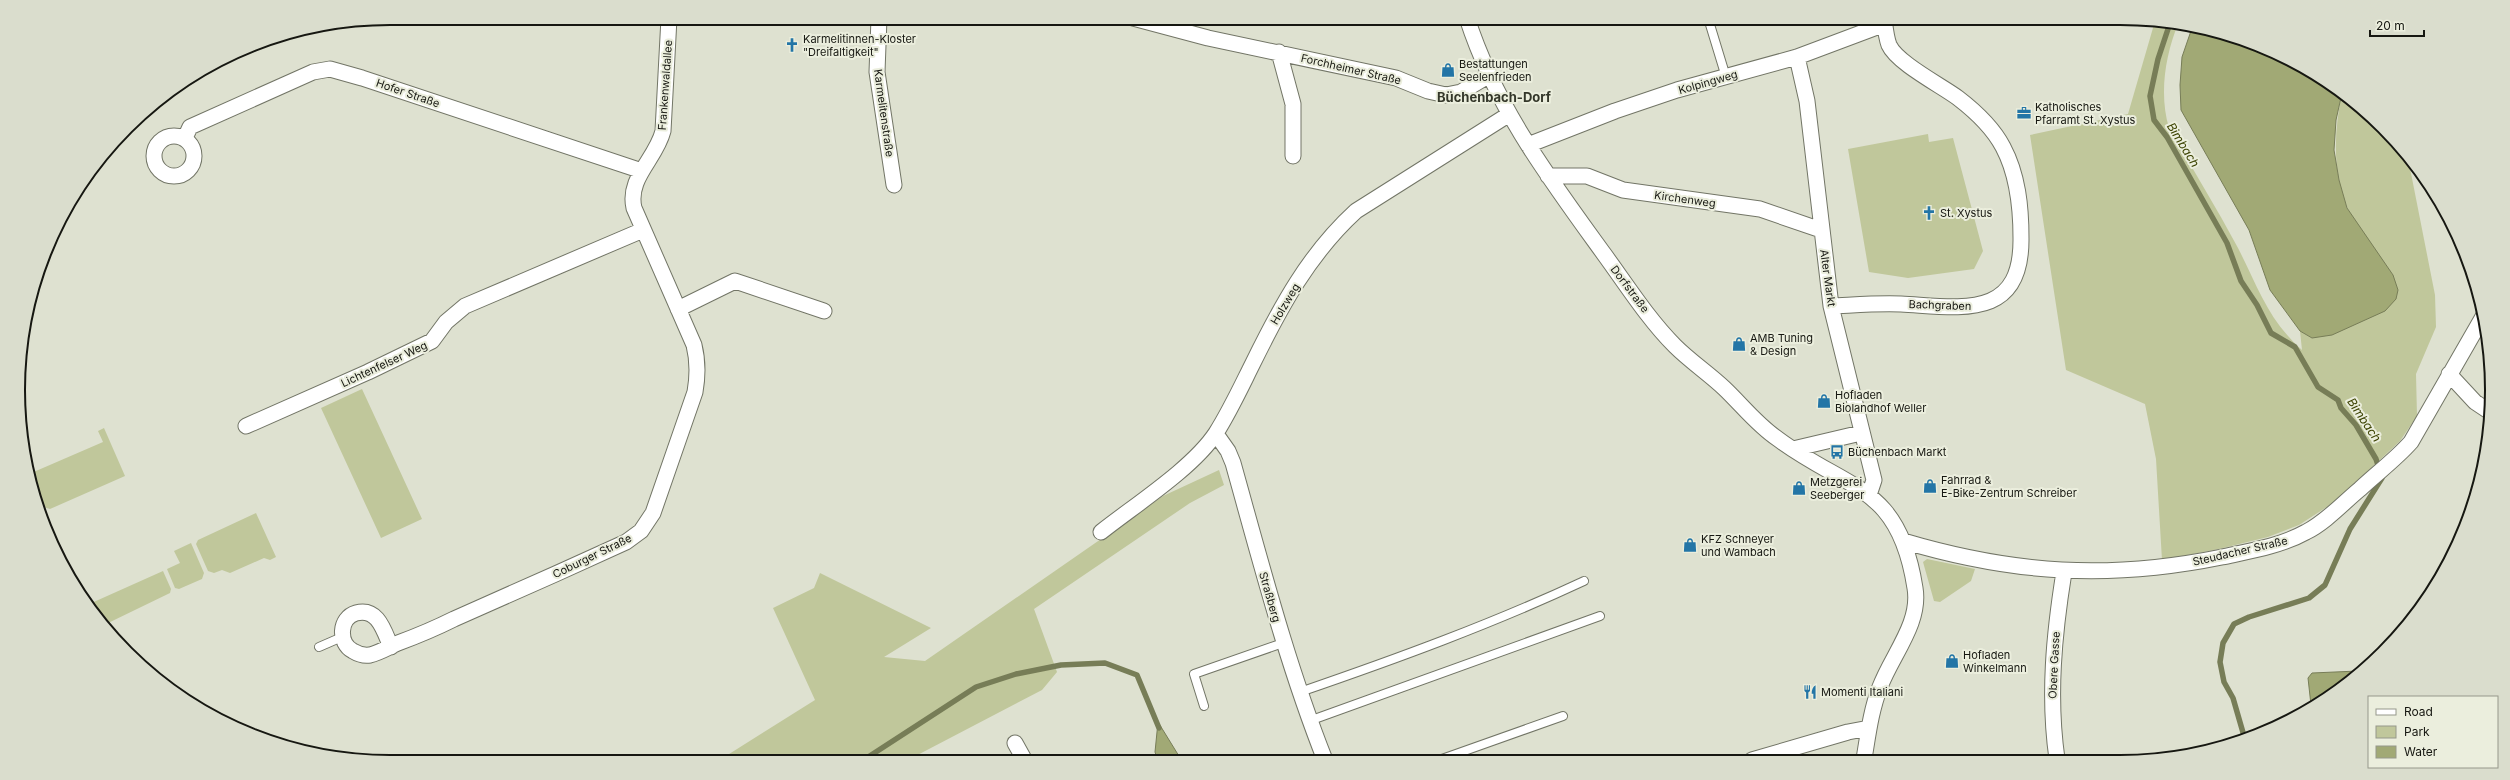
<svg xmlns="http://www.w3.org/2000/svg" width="2510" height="780" font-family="Inter,sans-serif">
	<rect width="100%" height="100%" fill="#dee1d0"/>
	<path fill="#c0c79b" d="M2155 21 2178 24C2165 56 2159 95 2169 128 2192 168 2216 207 2238 248 2258 287 2268 320 2302 350L2300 331 2312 338 2393 275C2378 253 2357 232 2347 207 2332 169 2334 132 2342 93L2383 127 2408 158 2435 295 2436 327 2416 374 2417 416 2400 441 2336 501 2299 525 2268 537 2219 549 2162 560 2156 459 2145 404 2066 370 2030 135 2128 114Z
		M1928 134 1929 142 1953 138 1983 251 1974 269 1908 278 1869 272 1848 149Z
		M362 389 422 519 381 538 321 408Z
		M104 428 125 476 50 509 40 506 31 486 29 474 103 442 98 431Z
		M1219 470 1224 485 1190 503 1034 609 1057 672 1042 690 906 761H718L815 700 773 608 814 588 820 573 931 628 884 657 925 661 1163 496Z
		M256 513 276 557 270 560 264 558 230 573 222 570 214 573 208 571 196 544 198 540Z
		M191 543 204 573 202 579 179 589 175 588 167 569 180 563 174 551Z
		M1927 559 1975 569 1971 581 1940 602 1934 601 1923 562Z
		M163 571 171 589 170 593 104 625 87 605Z"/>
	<path fill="#a1a975" stroke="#777d57" d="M2193 25C2247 42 2298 57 2342 93L2336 120 2334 150 2339 180 2347 208 2393 275 2398 290 2396 299 2385 311 2332 335 2312 338 2300 331 2270 290 2249 230 2181 110 2180 85 2182 57Z
		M2358 671 2311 705 2308 678 2312 673Z
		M1158 722 1182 761H1158L1155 752Z"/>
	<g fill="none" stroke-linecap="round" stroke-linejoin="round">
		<path stroke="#777d57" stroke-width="5.5" d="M2170 23 2158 59 2150 96 2154 120 2167 137 2227 243 2241 281 2257 305 2271 333 2295 347 2318 387 2338 400 2341 408 2356 425 2376 459 2382 478 2350 529 2325 585 2309 598 2249 617 2234 624 2223 643 2220 662 2224 682 2233 698 2244 736
			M862 761 976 687 1016 674 1061 665 1105 663 1137 675 1159 728"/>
		<defs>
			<path id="lane" d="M1708 18 1726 77
				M319 647 342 637
				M1300 692C1396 659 1492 624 1584 581
				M1204 706 1194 674 1283 643
				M1309 721 1600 616
				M1439 760 1563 716"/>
			<path id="street" d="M879 18 877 72 894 185
				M1133 18 1208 38 1396 78 1428 91 1446 95 1461 92 1488 76
				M1467 18C1496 108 1549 178 1604 254 1626 284 1648 319 1675 346 1690 361 1708 373 1724 388 1742 405 1757 425 1778 439 1848 491 1899 484 1915 588 1921 623 1892 655 1880 687 1871 710 1868 735 1864 759
				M1279 52 1293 104V156
				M1797 57 1807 101 1831 306 1874 480 1869 495
				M154 156a20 20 0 1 1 40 0a20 20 0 1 1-40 0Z
				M185 138 190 127 313 72 330 69 362 78 642 171
				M1528 145 1615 111 1677 90 1797 57 1885 24
				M1548 176H1587L1623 190 1760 209 1821 230
				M1831 306C1854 305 1878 303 1901 304 1960 307 2022 321 2021 238 2021 207 2018 175 2003 147 1993 128 1975 111 1958 98 1942 86 1897 63 1889 45 1886 37 1885 26 1884 18
				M678 309 735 281 824 311
				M2449 374 2475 402 2490 412
				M246 426 368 372 432 341 446 322 465 306 643 230
				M1216 434 1228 451 1233 463C1261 563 1287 664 1325 760
				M1793 449 1861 433
				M1101 532C1135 505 1193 468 1216 433 1230 411 1241 387 1253 363 1281 306 1309 254 1356 211L1508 115
				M1903 541C2014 574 2109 580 2222 557 2250 551 2281 546 2306 532 2326 522 2343 503 2360 489 2377 473 2396 459 2411 442L2484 315
				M391 647C384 631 378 607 356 613 339 618 338 643 353 651 358 654 364 656 370 655 379 653 389 647 398 643 417 636 436 628 454 619 511 594 569 568 626 542L641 531 653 513 695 392C698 375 698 361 694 345L634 208C627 178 656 159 663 131L669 18
				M1015 743 1025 761
				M2057 759C2048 696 2054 634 2064 572
				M1752 760 1848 732 1869 728"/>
		</defs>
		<use href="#lane" stroke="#727566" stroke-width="10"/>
		<use href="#street" stroke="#727566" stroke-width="17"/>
		<use href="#lane" stroke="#fff" stroke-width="8"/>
		<use href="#street" stroke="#fff" stroke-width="15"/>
	</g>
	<defs>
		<symbol id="church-bare" viewBox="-9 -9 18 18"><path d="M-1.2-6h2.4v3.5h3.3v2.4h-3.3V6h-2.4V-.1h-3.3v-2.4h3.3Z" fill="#2375a6" stroke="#ebeedd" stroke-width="2.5" paint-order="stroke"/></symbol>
		<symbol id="shop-bare" viewBox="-9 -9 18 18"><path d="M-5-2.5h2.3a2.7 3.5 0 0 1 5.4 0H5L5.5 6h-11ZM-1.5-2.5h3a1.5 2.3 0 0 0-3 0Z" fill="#2375a6" stroke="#ebeedd" stroke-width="2.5" paint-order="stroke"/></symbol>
		<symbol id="office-bare" viewBox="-9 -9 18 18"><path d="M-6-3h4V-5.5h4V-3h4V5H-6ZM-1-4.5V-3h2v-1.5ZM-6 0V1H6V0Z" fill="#2375a6" stroke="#ebeedd" stroke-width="2.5" paint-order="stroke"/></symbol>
		<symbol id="bus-bare" viewBox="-9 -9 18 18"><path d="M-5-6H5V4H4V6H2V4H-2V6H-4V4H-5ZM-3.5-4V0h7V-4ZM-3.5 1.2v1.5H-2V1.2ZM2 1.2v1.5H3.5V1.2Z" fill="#2375a6" stroke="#ebeedd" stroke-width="2.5" paint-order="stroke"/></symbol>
		<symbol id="restaurant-bare" viewBox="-9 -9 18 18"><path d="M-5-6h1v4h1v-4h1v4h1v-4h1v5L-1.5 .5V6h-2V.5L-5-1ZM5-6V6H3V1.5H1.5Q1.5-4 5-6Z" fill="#2375a6" stroke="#ebeedd" stroke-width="2.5" paint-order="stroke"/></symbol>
	</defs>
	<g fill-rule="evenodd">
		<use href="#church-bare" x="782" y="35" width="20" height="20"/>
		<use href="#shop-bare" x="1438" y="60" width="20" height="20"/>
		<use href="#office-bare" x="2014" y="103" width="20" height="20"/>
		<use href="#church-bare" x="1919" y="203" width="20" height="20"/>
		<use href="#shop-bare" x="1729" y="334" width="20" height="20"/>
		<use href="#shop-bare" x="1814" y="391" width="20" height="20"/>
		<use href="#bus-bare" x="1827" y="442" width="20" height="20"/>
		<use href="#shop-bare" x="1920" y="476" width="20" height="20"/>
		<use href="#shop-bare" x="1789" y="478" width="20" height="20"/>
		<use href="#shop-bare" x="1680" y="535" width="20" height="20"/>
		<use href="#shop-bare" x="1942" y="651" width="20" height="20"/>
		<use href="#restaurant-bare" x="1800" y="682" width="20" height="20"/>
	</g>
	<g text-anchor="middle" stroke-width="4" stroke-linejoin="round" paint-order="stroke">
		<g font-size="11" fill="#161711" stroke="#ebeedd" text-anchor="start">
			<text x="803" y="43">Karmelitinnen-Kloster<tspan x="803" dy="13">"Dreifaltigkeit"</tspan></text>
			<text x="1459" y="68">Bestattungen<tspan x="1459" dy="13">Seelenfrieden</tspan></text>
			<text x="2035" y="111">Katholisches<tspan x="2035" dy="13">Pfarramt St. Xystus</tspan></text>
			<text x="1940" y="217">St. Xystus</text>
			<text x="1750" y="342">AMB Tuning<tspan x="1750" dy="13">&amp; Design</tspan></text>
			<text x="1835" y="399">Hofladen<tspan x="1835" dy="13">Biolandhof Weller</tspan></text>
			<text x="1848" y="456">Büchenbach Markt</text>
			<text x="1941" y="484">Fahrrad &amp;<tspan x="1941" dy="13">E-Bike-Zentrum Schreiber</tspan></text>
			<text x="1810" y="486">Metzgerei<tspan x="1810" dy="13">Seeberger</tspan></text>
			<text x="1701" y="543">KFZ Schneyer<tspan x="1701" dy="13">und Wambach</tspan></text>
			<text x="1963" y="659">Hofladen<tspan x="1963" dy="13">Winkelmann</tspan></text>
			<text x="1821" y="696">Momenti Italiani</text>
		</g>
		<g font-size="11" fill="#161711" stroke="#ebeedd">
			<text transform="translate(1351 69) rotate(13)" y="4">Forchheimer Straße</text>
			<text transform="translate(1708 82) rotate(-16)" y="4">Kolpingweg</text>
			<text transform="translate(665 85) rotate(-86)" y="4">Frankenwaldallee</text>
			<text transform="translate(408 93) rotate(19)" y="4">Hofer Straße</text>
			<text transform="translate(884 113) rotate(82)" y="4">Karmelitenstraße</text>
			<text transform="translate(1685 199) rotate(8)" y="4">Kirchenweg</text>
			<text transform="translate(1828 278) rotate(82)" y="4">Alter Markt</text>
			<text transform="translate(1630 289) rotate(53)" y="4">Dorfstraße</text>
			<text transform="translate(1285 304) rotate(-59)" y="4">Holzweg</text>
			<text transform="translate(1940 305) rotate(2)" y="4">Bachgraben</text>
			<text transform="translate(384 364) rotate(-25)" y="4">Lichtenfelser Weg</text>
			<text transform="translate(2240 551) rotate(-13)" y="4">Steudacher Straße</text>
			<text transform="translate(592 556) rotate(-26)" y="4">Coburger Straße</text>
			<text transform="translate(1270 597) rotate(74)" y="4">Straßberg</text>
			<text transform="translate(2054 665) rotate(-87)" y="4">Obere Gasse</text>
		</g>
		<g font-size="12" font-style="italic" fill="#3c4302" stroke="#ebeedd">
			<text transform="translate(2183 145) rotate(58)" y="4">Bimbach</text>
			<text transform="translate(2364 420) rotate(56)" y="4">Bimbach</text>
		</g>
		<g font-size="13" font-weight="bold" fill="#34372a" stroke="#ebeedd">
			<text x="1494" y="102">Büchenbach-Dorf</text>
		</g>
	</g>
	<path d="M0 0H2510V780H0ZM390 25H2120A365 365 0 0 1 2485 390V390A365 365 0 0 1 2120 755H390A365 365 0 0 1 25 390V390A365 365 0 0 1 390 25Z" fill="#daddcd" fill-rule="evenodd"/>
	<path fill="none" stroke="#161711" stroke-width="2" d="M390 25H2120A365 365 0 0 1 2485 390V390A365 365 0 0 1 2120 755H390A365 365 0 0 1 25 390V390A365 365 0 0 1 390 25Z"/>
	<rect x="2368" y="696" width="130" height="72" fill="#ebeedd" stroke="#96988b"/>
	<rect x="2376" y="709" width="20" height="6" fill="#ffffff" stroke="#96988b"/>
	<text x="2404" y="716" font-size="12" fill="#161711">Road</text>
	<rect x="2376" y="726" width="20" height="12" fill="#c0c79b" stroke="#96988b"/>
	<text x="2404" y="736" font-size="12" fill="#161711">Park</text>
	<rect x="2376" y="746" width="20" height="12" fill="#a1a975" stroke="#96988b"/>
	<text x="2404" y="756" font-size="12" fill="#161711">Water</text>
	<path d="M2370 30v6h54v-6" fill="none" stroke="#161711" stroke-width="2"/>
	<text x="2376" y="30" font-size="12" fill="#161711" stroke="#ebeedd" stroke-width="3" paint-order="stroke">20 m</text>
</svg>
